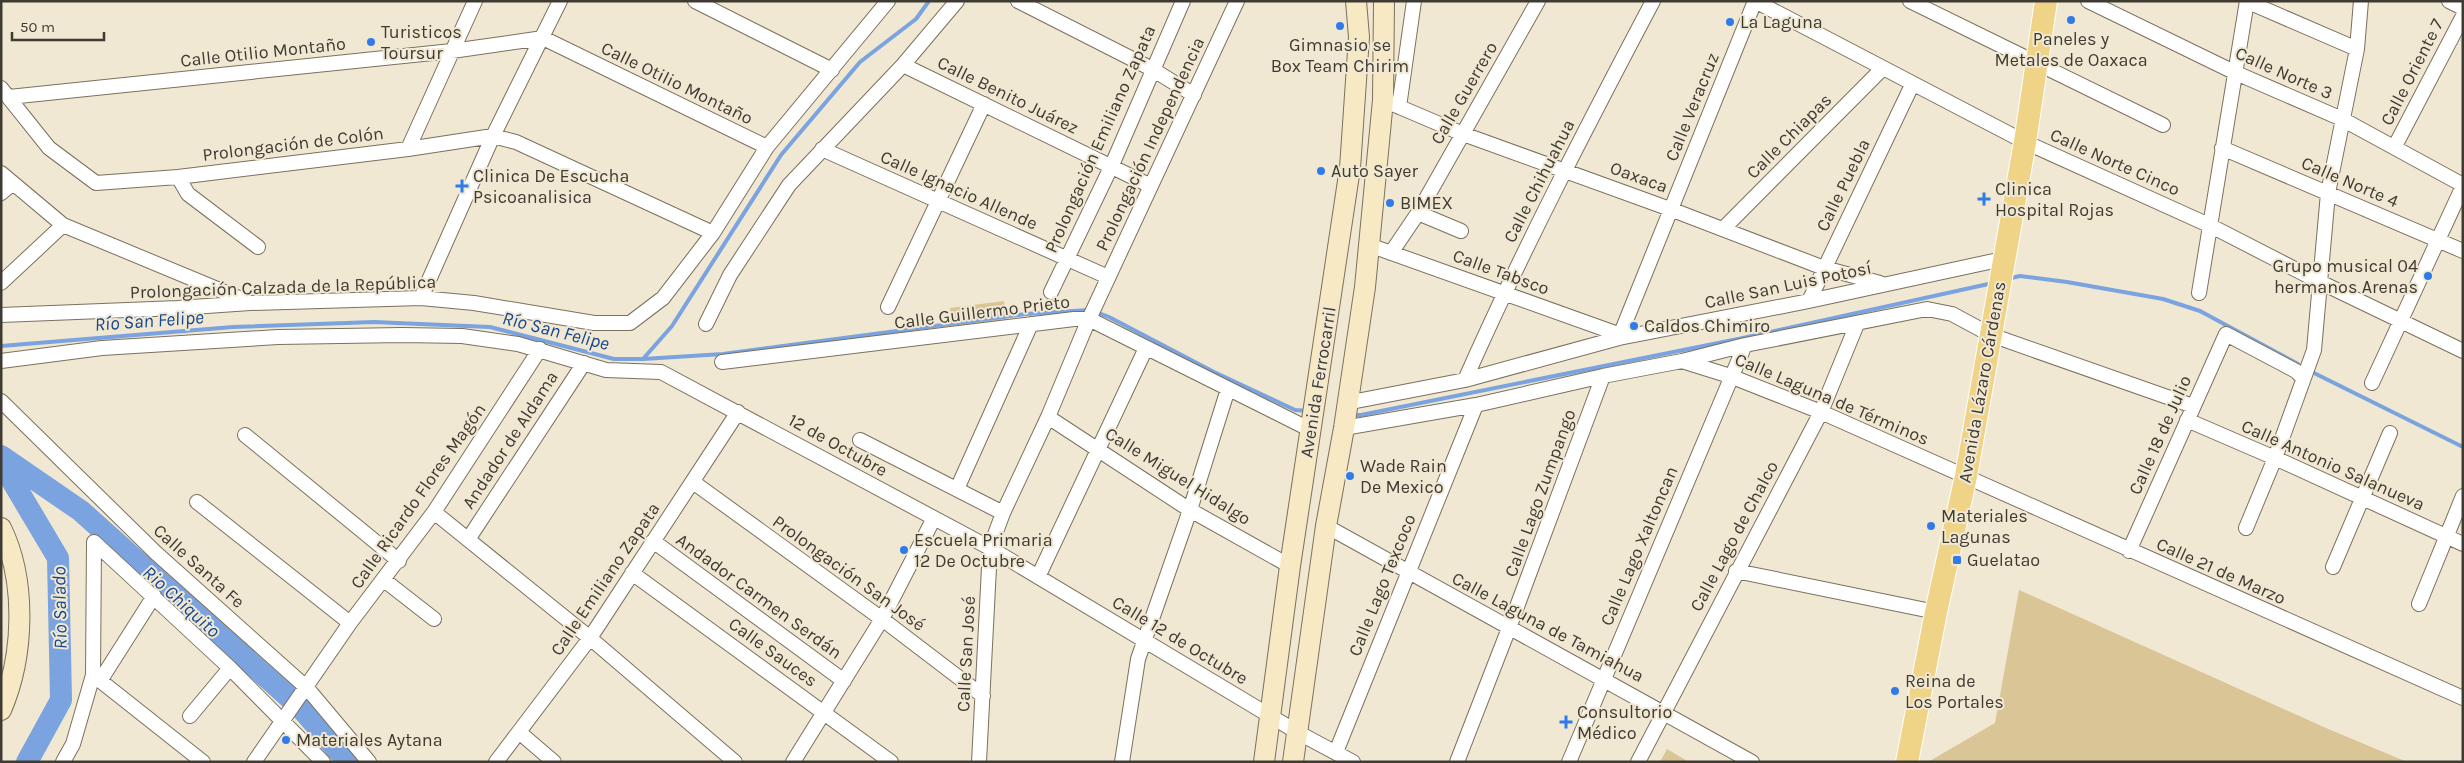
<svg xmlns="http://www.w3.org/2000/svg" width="2464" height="763" font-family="Karla,sans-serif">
	<rect width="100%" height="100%" fill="#f1e8d3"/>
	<path fill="#d9c596" d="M1004 301 1007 324 954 332 950 308Z
		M2019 590 2326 728 2407 762H1928L1995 723Z
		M1667 749 1689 762H1660Z"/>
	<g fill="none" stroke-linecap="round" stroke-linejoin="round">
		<path stroke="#7aa3df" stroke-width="4" d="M2007 279 2020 276 2067 282 2163 299 2200 311 2298 364
			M1096 312 1109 317 1214 372 1295 410 1308 411
			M1 346 233 327 374 322 490 327 614 359H643L672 326 781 155 860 62 916 19 929 1
			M643 359 723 354 1026 314 1089 310
			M2310 371 2463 447
			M1352 415H1361L1743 338 1993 283"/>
		<path stroke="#7aa3df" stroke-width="22" d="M1 456 81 511 301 708 348 762
			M1 462 58 558 61 700 27 762"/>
		<defs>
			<path id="street" d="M695 1 832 70
				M1018 1 1152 69 1194 95
				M1755 1 2025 142 2211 226 2320 282 2463 351
				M1910 1 2163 125
				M2088 1 2236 73 2342 119 2463 185
				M2246 1 2357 49
				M2449 1 2463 8
				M903 65 1151 186
				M1 88 49 148 96 183 178 177 408 149 493 136 516 142 713 233
				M9 97 452 51 543 38 767 147
				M1383 100 1463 134 1670 209 1824 268 1880 283
				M1399 107 1414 1
				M2395 146 2463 16
				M2222 148 2463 251
				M408 149 475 1
				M822 149 1108 277
				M1 173 63 225 246 301
				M178 177 188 194 258 247
				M1 193 13 183
				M1418 213 1461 231
				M1723 229 1882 69
				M1369 245 1621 335
				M1391 253 1418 213 1538 1
				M1 283 63 225
				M1051 292 1112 165 1183 1
				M2199 293 2247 1
				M421 298 493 136 560 1
				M1809 301 1912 85
				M888 307 984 104
				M1 315 178 308 250 303 421 298 474 303 594 323H630L663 298 713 233 767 147 888 1
				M706 324 730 275 789 185 903 65 957 1
				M1619 338 1755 1
				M1 361 102 348 278 337 402 335 462 336 518 344 606 370 661 372 990 548 1297 732 1353 762
				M1682 361 1730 376 1821 412 2463 698
				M722 362 1074 319H1089L1311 430
				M1465 380C1522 251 1587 126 1653 1
				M2372 383 2463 186
				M1 401 156 553 307 688 369 762
				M1346 403 1465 380 1619 338 1809 301 2003 259
				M1048 417 1190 510 1290 566
				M2187 420 2275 458 2463 544
				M1344 428 1476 405 1603 376 1682 361 1745 345 1927 309 1952 314 1991 335 2193 406
				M245 435 399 561
				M860 440 1003 513
				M693 482 882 619 983 696
				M957 489 1031 324
				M197 502 350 623
				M434 512 590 638 735 762
				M1326 526 1752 762
				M2246 528 2275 458 2314 350 2328 193 2357 49 2361 1
				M469 538 584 363
				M653 541 844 681
				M94 542 230 668 323 762
				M2129 551 2226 334 2296 371 2303 378
				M2333 567 2390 433
				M1736 571 1936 612
				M632 573 891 762
				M1038 577 1146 348
				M384 580 434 619
				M2419 604 2463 496
				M93 675 203 762
				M100 681 154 596
				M190 716 230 668
				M519 732 554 762
				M1336 752 1476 405
				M63 762 73 744 93 675 94 542
				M254 762 350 623 434 512 540 349
				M496 762 590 638 738 412
				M793 762 882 619 934 518
				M979 762 990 548 1003 513 1048 417 1089 319 1237 1
				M1122 762 1138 659 1190 510 1228 389
				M1457 762 1509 628 1603 376
				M1569 762 1745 345
				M1638 762 1821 412 1857 324"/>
			<path id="secondary" d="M1 528C27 581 24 657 1 710
				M1264 762 1290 566 1350 168 1359 37 1356 1
				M1293 762 1326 526 1344 428 1365 287 1383 100 1384 1"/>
			<path id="primary" d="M1907 762 1936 612 1966 476 2025 142 2046 1"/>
		</defs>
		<use href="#street" stroke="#7a715e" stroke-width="16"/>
		<use href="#secondary" stroke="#7a715e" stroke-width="22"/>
		<use href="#primary" stroke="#fff" stroke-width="24"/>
		<use href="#street" stroke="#fff" stroke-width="14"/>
		<use href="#secondary" stroke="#f7e9c3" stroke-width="20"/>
		<use href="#primary" stroke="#efd487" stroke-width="22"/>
	</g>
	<g fill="#2f7ce8" stroke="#f1e8d3" stroke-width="2">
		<circle cx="2071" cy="20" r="5"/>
		<circle cx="1730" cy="22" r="5"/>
		<circle cx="1340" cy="26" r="5"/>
		<circle cx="371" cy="42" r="5"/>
		<circle cx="1321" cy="171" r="5"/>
		<path d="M459.5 178.5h5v5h5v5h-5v5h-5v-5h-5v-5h5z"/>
		<path d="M1981.5 191.5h5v5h5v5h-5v5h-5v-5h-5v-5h5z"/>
		<circle cx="1390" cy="203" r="5"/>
		<circle cx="2428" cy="276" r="5"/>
		<circle cx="1634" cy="326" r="5"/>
		<circle cx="1350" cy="476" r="5"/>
		<circle cx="1931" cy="526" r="5"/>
		<circle cx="904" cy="550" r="5"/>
		<rect x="1952" y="555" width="10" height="10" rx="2.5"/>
		<circle cx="1895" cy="691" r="5"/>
		<path d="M1563.5 714.5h5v5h5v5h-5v5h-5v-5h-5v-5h5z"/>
		<circle cx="286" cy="740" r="5"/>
	</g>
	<g text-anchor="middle" stroke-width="4" stroke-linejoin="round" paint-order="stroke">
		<g font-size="18" fill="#3f3b32" stroke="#f1e8d3" text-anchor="start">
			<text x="1740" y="28">La Laguna</text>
			<text x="381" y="38">Turisticos<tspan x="381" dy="21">Toursur</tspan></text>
			<text x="2071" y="45" text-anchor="middle">Paneles y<tspan x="2071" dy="21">Metales de Oaxaca</tspan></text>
			<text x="1340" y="51" text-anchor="middle">Gimnasio se<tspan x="1340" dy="21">Box Team Chirim</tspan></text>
			<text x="1331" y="177">Auto Sayer</text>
			<text x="473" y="182">Clinica De Escucha<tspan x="473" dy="21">Psicoanalisica</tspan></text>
			<text x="1995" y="195">Clinica<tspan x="1995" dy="21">Hospital Rojas</tspan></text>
			<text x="1400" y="209">BIMEX</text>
			<text x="2418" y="272" text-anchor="end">Grupo musical 04<tspan x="2418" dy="21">hermanos Arenas</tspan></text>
			<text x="1644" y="332">Caldos Chimiro</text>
			<text x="1360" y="472">Wade Rain<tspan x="1360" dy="21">De Mexico</tspan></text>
			<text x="1941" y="522">Materiales<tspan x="1941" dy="21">Lagunas</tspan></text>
			<text x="914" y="546">Escuela Primaria<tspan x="914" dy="21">12 De Octubre</tspan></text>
			<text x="1967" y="566">Guelatao</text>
			<text x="1905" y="687">Reina de<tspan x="1905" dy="21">Los Portales</tspan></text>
			<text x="1577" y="718">Consultorio<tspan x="1577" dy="21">Médico</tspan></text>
			<text x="296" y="746">Materiales Aytana</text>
		</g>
		<g font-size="18" fill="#3f3b32" stroke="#f1e8d3">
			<text transform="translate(263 52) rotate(-6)" y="6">Calle Otilio Montaño</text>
			<text transform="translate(2412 72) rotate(-63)" y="6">Calle Oriente 7</text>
			<text transform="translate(2284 73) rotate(24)" y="6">Calle Norte 3</text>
			<text transform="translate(677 83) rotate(26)" y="6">Calle Otilio Montaño</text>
			<text transform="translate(1464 93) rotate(-60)" y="6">Calle Guerrero</text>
			<text transform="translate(1008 95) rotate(26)" y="6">Calle Benito Juárez</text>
			<text transform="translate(1692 107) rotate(-68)" y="6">Calle Veracruz</text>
			<text transform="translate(1789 136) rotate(-45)" y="6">Calle Chiapas</text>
			<text transform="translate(1100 139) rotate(-66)" y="6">Prolongación Emiliano Zapata</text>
			<text transform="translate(293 144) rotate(-7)" y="6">Prolongación de Colón</text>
			<text transform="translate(1150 144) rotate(-65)" y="6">Prolongación Independencia</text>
			<text transform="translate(2115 162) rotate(24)" y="6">Calle Norte Cinco</text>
			<text transform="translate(1639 177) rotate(20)" y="6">Oaxaca</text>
			<text transform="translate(1539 181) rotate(-63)" y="6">Calle Chihuahua</text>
			<text transform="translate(2350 182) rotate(23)" y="6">Calle Norte 4</text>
			<text transform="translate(1843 185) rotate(-64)" y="6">Calle Puebla</text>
			<text transform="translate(959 190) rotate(24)" y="6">Calle Ignacio Allende</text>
			<text transform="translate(1501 272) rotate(20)" y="6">Calle Tabsco</text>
			<text transform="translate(1788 285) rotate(-12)" y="6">Calle San Luis Potosí</text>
			<text transform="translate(283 287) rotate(-2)" y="6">Prolongación Calzada de la República</text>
			<text transform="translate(982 312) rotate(-7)" y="6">Calle Guillermo Prieto</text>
			<text transform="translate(1318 382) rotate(-81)" y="6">Avenida Ferrocarril</text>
			<text transform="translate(1982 382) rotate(-80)" y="6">Avenida Lázaro Cárdenas</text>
			<text transform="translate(1832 399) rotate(23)" y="6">Calle Laguna de Términos</text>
			<text transform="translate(2160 435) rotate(-66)" y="6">Calle 18 de Julio</text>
			<text transform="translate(510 440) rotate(-57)" y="6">Andador de Aldama</text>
			<text transform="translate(838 445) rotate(29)" y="6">12 de Octubre</text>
			<text transform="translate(2333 465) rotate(24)" y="6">Calle Antonio Salanueva</text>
			<text transform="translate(1178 476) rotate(32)" y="6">Calle Miguel Hidalgo</text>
			<text transform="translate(1540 493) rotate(-70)" y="6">Calle Lago Zumpango</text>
			<text transform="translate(418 496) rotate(-55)" y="6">Calle Ricardo Flores Magón</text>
			<text transform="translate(1734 536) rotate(-62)" y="6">Calle Lago de Chalco</text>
			<text transform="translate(1639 546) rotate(-67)" y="6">Calle Lago Xaltoncan</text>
			<text transform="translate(199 566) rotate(42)" y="6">Calle Santa Fe</text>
			<text transform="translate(2221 571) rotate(24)" y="6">Calle 21 de Marzo</text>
			<text transform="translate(849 573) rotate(36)" y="6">Prolongación San José</text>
			<text transform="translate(605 579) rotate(-56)" y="6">Calle Emiliano Zapata</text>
			<text transform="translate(1382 585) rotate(-68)" y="6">Calle Lago Texcoco</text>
			<text transform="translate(759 596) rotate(36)" y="6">Andador Carmen Serdán</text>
			<text transform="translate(1548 627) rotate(28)" y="6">Calle Laguna de Tamiahua</text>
			<text transform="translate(1180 640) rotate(31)" y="6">Calle 12 de Octubre</text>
			<text transform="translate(773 652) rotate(36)" y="6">Calle Sauces</text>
			<text transform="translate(966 654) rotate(-87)" y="6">Calle San José</text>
		</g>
		<g font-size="19" font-style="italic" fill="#14478e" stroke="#f1e8d3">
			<text transform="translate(149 320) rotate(-4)" y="7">Río San Felipe</text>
			<text transform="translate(556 330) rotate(14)" y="7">Río San Felipe</text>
			<text transform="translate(182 601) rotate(42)" y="7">Rio Chiquito</text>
			<text transform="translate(59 608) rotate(-91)" y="7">Río Salado</text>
		</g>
	</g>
	<rect width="2464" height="763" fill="none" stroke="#3f3b32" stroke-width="5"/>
	<path d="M12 32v8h92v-8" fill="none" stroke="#3f3b32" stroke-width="2.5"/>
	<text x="20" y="32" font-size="15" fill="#3f3b32" stroke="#f1e8d3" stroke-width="4" paint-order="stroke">50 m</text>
</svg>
